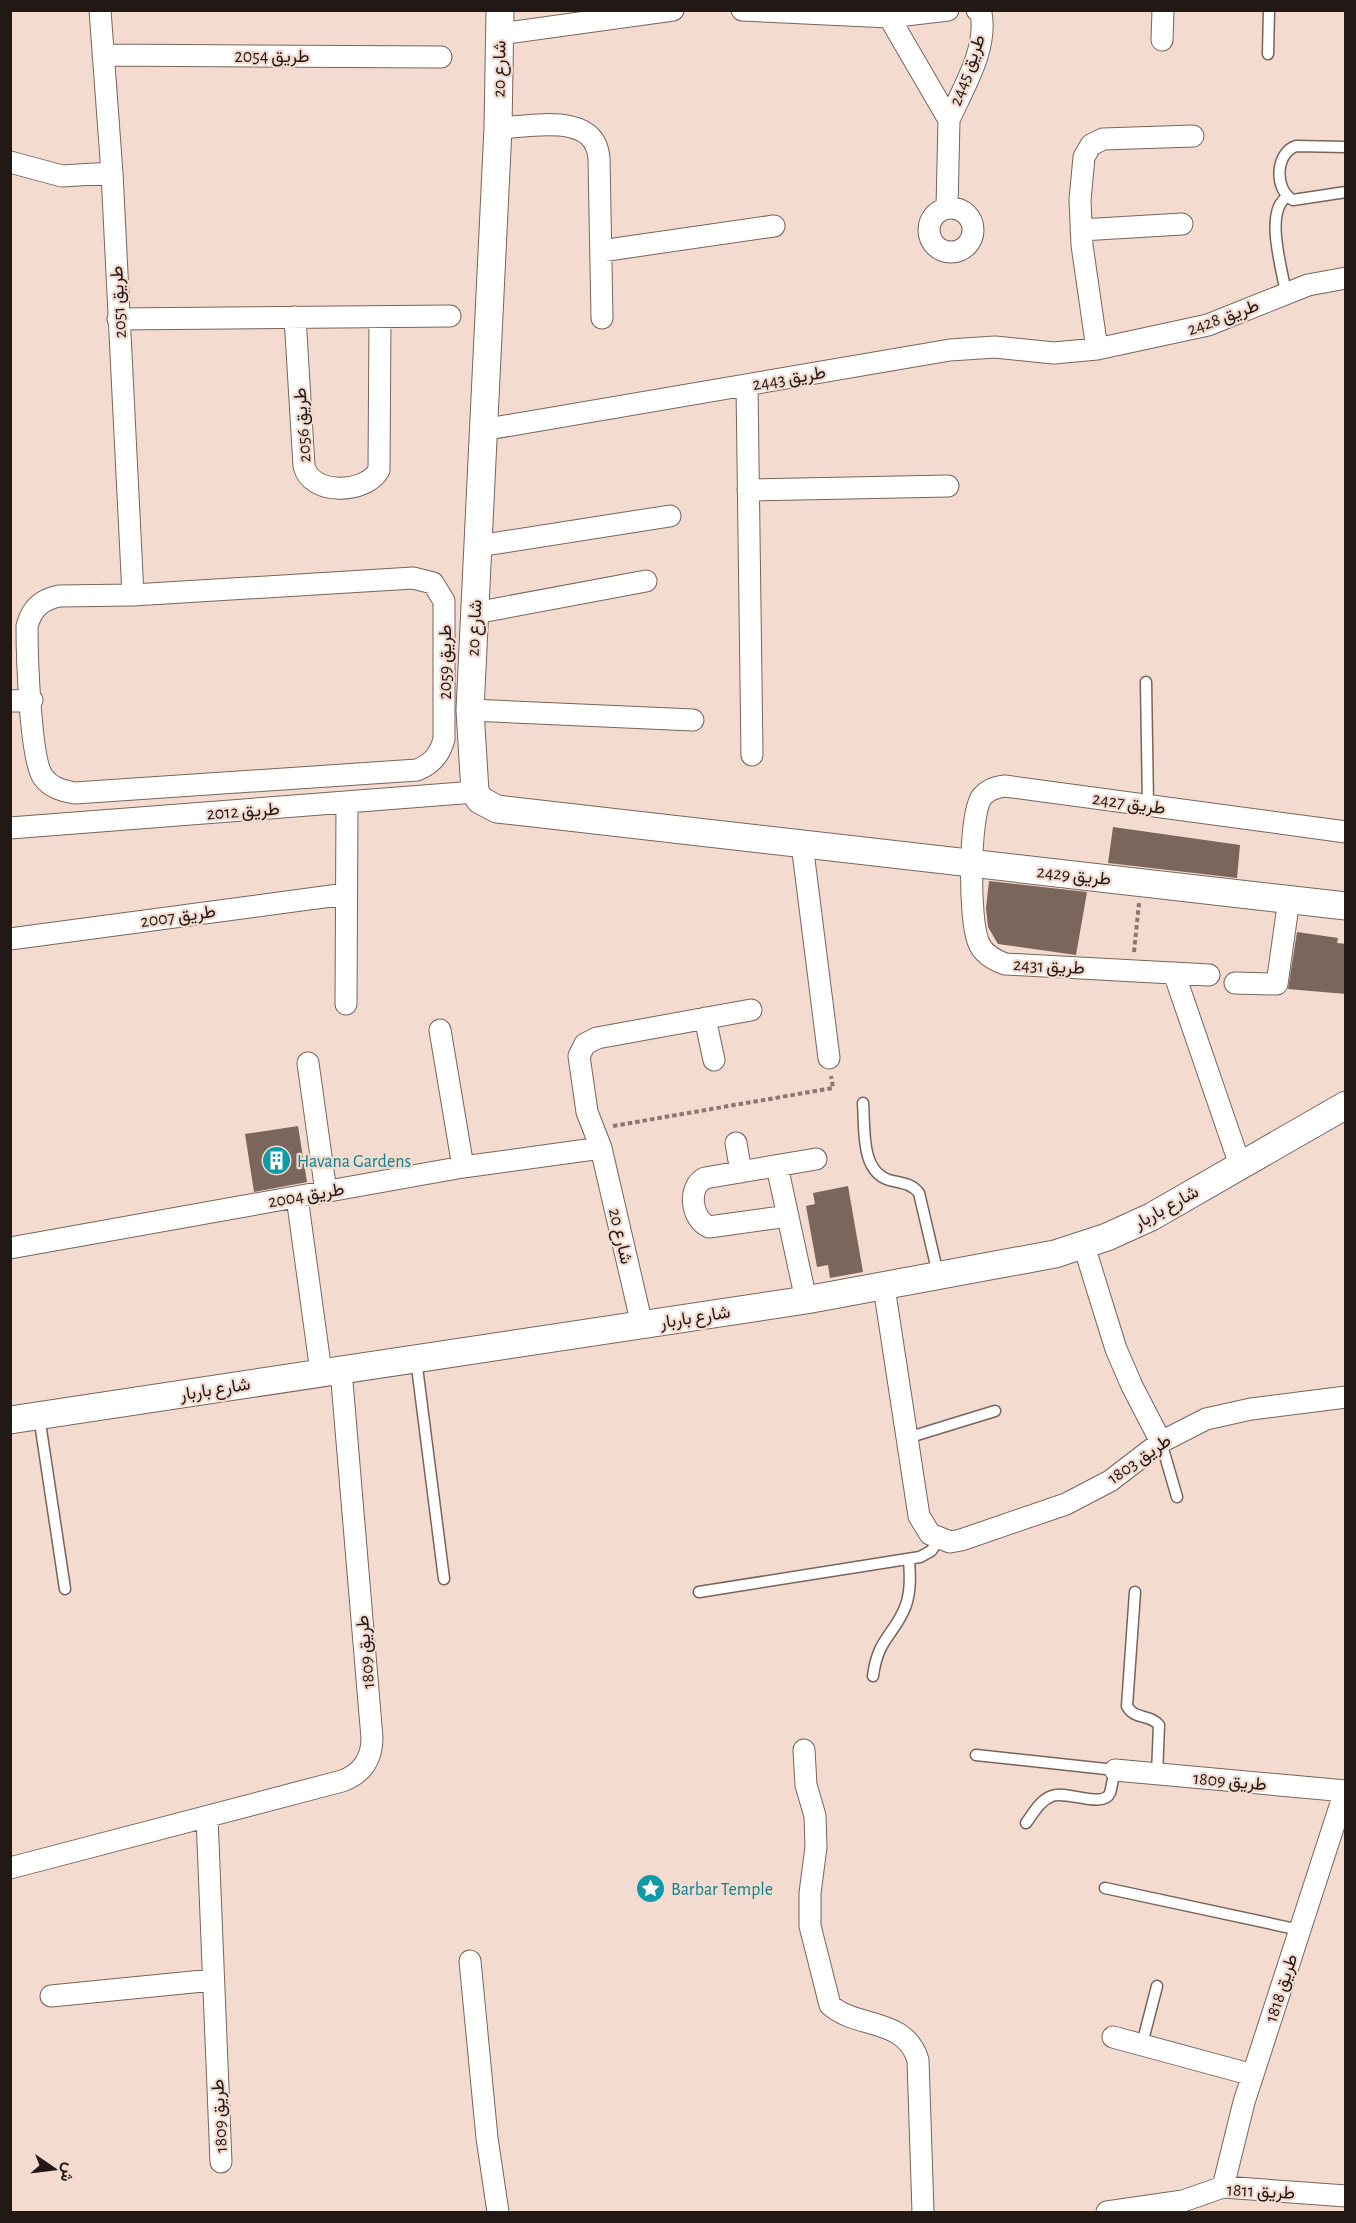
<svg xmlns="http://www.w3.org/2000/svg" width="1356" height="2223" font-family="'Alegreya Sans',Vazirmatn,sans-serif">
	<rect width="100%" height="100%" fill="#f3dbd0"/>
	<path fill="#7b665c" d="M1113 827 1240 845 1237 878 1108 863Z
		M989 881 1087 892 1076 955 998 944 988 927 986 908Z
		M1297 932 1338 938 1337 943 1346 944V994L1288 989Z
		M298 1126 307 1182 254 1192 245 1134Z
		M848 1186 863 1272 830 1278 828 1265 817 1267 806 1206 815 1204 813 1193Z"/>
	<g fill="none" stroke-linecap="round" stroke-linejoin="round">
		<defs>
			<path id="service" d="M1268 54 1269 10
				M1346 147 1296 146C1275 153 1274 190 1293 200L1346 192
				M1286 293C1282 269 1264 211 1287 197
				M1146 682 1148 805
				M863 1103C865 1127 860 1171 889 1180 901 1183 911 1183 919 1193L938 1274
				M416 1359 444 1579
				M39 1416 65 1589
				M907 1438 995 1411
				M1161 1442 1177 1497
				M699 1592 920 1557 931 1551 939 1540
				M1135 1592 1127 1706C1134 1720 1150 1714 1159 1725L1157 1774
				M873 1676C878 1637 895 1635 906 1605 911 1590 910 1574 909 1559
				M976 1755 1115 1770C1113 1777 1112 1786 1110 1793 1103 1809 1066 1790 1052 1796 1040 1800 1033 1814 1026 1823
				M1105 1888 1300 1930
				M1142 2044 1157 1986"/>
			<path id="minor" d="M100 10 112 173 133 595
				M742 10 889 17 948 10
				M889 17 949 120C963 88 988 49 981 13L977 10
				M500 34 673 10
				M1162 40 1163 10
				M103 55 441 57
				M498 128C530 127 595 111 599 158L602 318
				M10 162 62 176 112 173
				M929 230a22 22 0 1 1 44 0a22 22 0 1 1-44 0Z
				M947 208 949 120
				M1081 230 1182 224
				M601 251 774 226
				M295 317 304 466C311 496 366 494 379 470L380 317
				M118 319 450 316
				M1097 349 1082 245 1080 200 1084 157 1091 145 1103 139 1193 136
				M747 386 752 755
				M482 430 950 350 995 347 1054 353 1097 349 1208 325 1308 285 1346 278
				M748 490 948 486
				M478 546 670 516
				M413 578 433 583 444 601V739C440 755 432 764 417 770L75 793C63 791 51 788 43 777 30 759 27 653 27 626 32 608 41 600 59 596L133 595Z
				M475 613 646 581
				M10 701 32 700
				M470 710 693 720
				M10 828 475 792
				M802 844 829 1058
				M10 939 346 894
				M1174 973 1240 1165
				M1209 975 1005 964C992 959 982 953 978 941 969 918 969 819 981 798 987 790 995 787 1005 786L1346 832
				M1235 983 1277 984 1289 899
				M346 1004 347 803
				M705 1018 714 1060
				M440 1030 463 1167
				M308 1063 326 1192
				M736 1143 741 1172
				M777 1166 806 1300
				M297 1197 321 1372
				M788 1216 709 1227C691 1219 687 1187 705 1178L816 1159
				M1084 1246 1116 1349 1132 1386 1161 1442
				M10 1248 463 1167 601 1148
				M884 1287 919 1516 930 1534 950 1542 961 1540 1066 1504 1110 1481 1161 1442 1206 1419 1251 1409 1346 1397
				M642 1325 601 1148 587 1112 579 1056 585 1044 597 1038 751 1010
				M804 1750 806 1785 815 1816 816 1847 810 1893V1926L830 2005C857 2029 905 2017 918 2060L923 2212
				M1115 1770 1346 1791
				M207 1817 221 2162
				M10 1868 342 1781C362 1774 372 1759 372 1738L341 1370
				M470 1961 487 2138 498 2212
				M51 1996 213 1980
				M1113 2037 1253 2075
				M1223 2187 1244 2102 1345 1791
				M1107 2212 1183 2201 1223 2187 1346 2196"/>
			<path id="tertiary" d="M500 10 498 128 470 710 475 792 480 800 497 809 1346 906
				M10 1420 806 1300 1055 1254 1107 1237 1151 1217 1346 1105"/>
		</defs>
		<use href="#service" stroke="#79645b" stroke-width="13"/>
		<use href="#minor" stroke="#79645b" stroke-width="23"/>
		<use href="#tertiary" stroke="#79645b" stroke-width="29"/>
		<path stroke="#897972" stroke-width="4" stroke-dasharray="4.5 3" stroke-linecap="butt" d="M1134 952 1139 903
			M613 1126 833 1088 831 1076"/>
		<use href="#service" stroke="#fff" stroke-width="10"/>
		<use href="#minor" stroke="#fff" stroke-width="21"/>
		<use href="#tertiary" stroke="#fff" stroke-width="27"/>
	</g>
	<defs>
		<symbol id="building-disc" viewBox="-11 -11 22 22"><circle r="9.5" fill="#0f9aa8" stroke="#f3dbd0"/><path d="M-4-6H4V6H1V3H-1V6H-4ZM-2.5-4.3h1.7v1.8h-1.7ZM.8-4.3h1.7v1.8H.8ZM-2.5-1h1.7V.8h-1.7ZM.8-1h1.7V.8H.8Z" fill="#fff"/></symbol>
		<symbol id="sight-disc" viewBox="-11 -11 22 22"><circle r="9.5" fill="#0f9aa8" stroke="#f3dbd0"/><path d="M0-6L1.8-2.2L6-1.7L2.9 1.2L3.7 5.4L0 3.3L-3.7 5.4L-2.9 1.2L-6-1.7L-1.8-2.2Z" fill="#fff"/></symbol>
	</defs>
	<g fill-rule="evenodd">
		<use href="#building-disc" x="260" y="1144" width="33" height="33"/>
		<use href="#sight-disc" x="634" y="1872" width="33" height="33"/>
	</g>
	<g text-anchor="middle" stroke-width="4.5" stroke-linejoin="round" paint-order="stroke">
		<g font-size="18" fill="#221916" stroke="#f3dbd0">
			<text x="272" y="62">طريق 2054</text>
			<text transform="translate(499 69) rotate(-89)" y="6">شارع 20</text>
			<text transform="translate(967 70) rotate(-70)" y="6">طريق 2445</text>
			<text transform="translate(118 302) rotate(-93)" y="6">طريق 2051</text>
			<text transform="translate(1223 317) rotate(-20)" y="6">طريق 2428</text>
			<text transform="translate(789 378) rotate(-10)" y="6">طريق 2443</text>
			<text transform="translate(302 425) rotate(-94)" y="6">طريق 2056</text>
			<text transform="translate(474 628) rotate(-87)" y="6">شارع 20</text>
			<text transform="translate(445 662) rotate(-90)" y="6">طريق 2059</text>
			<text transform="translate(1129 803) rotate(8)" y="6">طريق 2427</text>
			<text transform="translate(243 811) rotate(-4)" y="6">طريق 2012</text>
			<text transform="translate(1074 875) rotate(6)" y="6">طريق 2429</text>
			<text transform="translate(178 916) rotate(-8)" y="6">طريق 2007</text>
			<text transform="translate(1049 966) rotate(3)" y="6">طريق 2431</text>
			<text transform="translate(306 1195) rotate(-10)" y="6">طريق 2004</text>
			<text transform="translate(1166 1207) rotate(-29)" y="6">شارع باربار</text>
			<text transform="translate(621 1236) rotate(77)" y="6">شارع 20</text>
			<text transform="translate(695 1317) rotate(-9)" y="6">شارع باربار</text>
			<text transform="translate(215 1389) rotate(-9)" y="6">شارع باربار</text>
			<text transform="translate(1139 1459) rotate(-35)" y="6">طريق 1803</text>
			<text transform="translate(365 1652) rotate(-95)" y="6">طريق 1809</text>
			<text transform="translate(1230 1781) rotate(5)" y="6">طريق 1809</text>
			<text transform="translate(1281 1988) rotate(-72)" y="6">طريق 1818</text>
			<text transform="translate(219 2116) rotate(-93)" y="6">طريق 1809</text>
			<text transform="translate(1261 2191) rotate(3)" y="6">طريق 1811</text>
		</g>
		<g font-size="18" fill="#0d838f" stroke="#f3dbd0" text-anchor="start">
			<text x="297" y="1167">Havana Gardens</text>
			<text x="671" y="1895">Barbar Temple</text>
		</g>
	</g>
	<rect width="1356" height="2223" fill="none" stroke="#221916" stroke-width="24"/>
	<g transform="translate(54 2169) rotate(104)" stroke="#f3dbd0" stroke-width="4.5" paint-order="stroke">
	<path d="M0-4.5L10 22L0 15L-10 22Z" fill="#221916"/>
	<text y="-9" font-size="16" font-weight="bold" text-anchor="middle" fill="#221916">ش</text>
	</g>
</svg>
